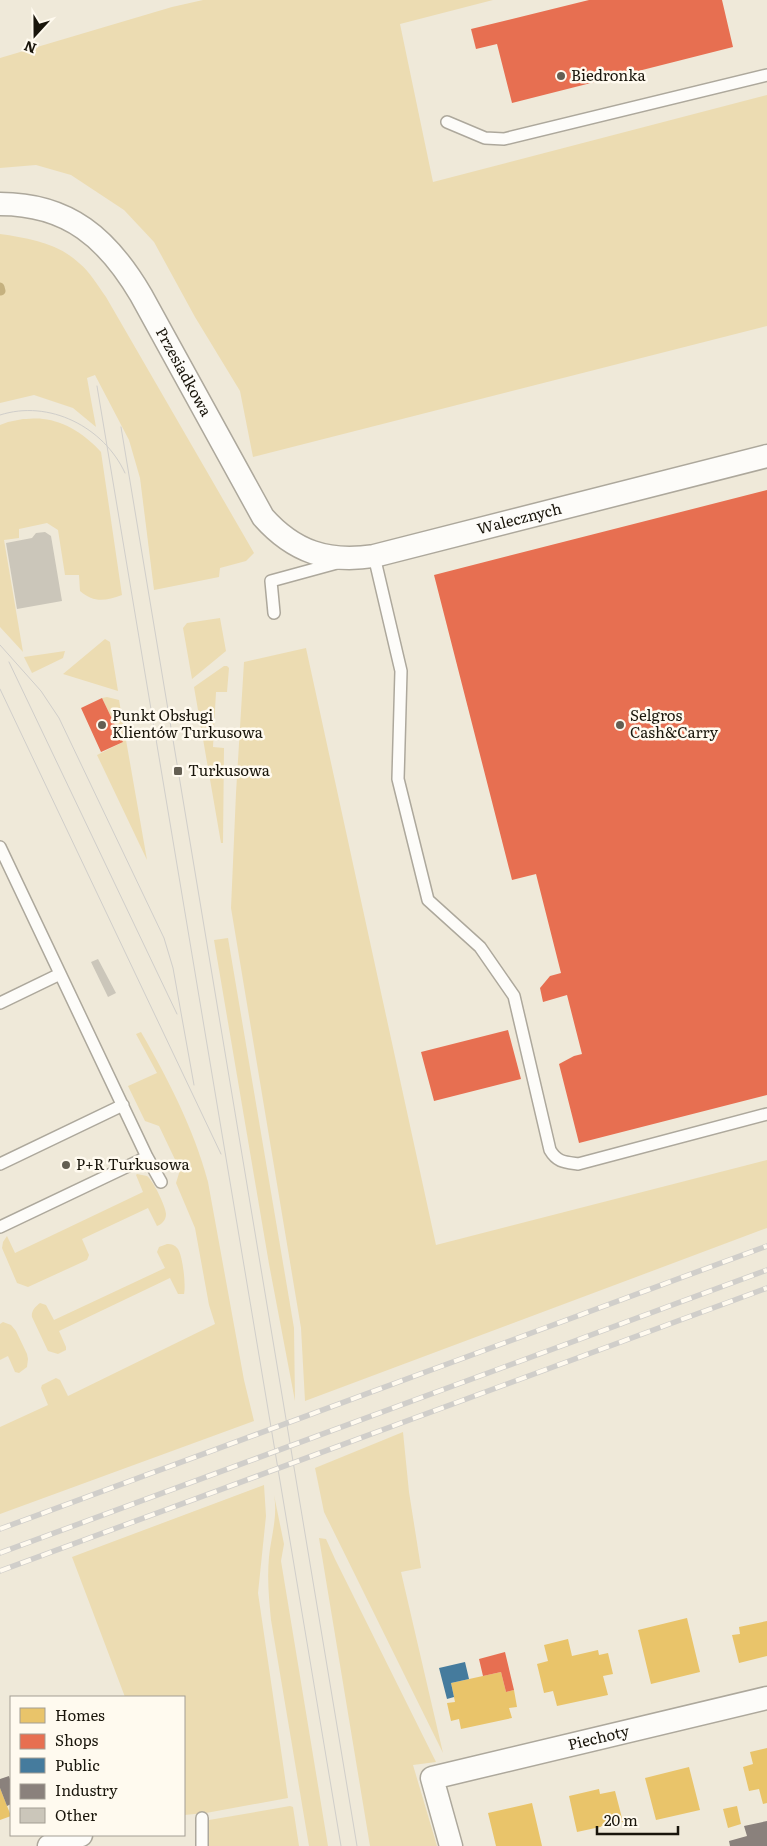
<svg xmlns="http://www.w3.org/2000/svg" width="767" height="1846" font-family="Literata,serif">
	<rect width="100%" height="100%" fill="#efe9d9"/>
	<path fill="#ecdcb2" d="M203 0H493L400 24 433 182 767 95V326L253 457 240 391 195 317 154 242 124 210 71 175 36 165 0 168V58L172 7Z
		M0 234C28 238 58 243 79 263 90 272 98 286 106 297L254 553 246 561 220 568 219 577 154 590 140 478 129 440 95 375 87 378 96 427 73 408 34 395 0 403Z
		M23 419C29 419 37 418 43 419 65 421 87 436 101 452L122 595C105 601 94 603 80 591L79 575H65L58 530 47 523 19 529V538L4 540 23 652 0 627V425L8 422Z
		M220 618 226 651 192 679 183 628 187 623Z
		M105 639 110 642 118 691 63 674Z
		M306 648 436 1245 767 1160V1228L305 1401 301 1328 231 908 236 793 244 662Z
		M65 651 63 658 32 673 24 657Z
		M224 666H227L229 668 227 692H216L213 747 224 748 223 843H221L194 687Z
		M107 697 119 700 147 860 97 755 123 742 102 698Z
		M228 938 294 1328 295 1401 269 1264 214 940Z
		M141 1032C168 1079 194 1129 208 1182L244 1380 254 1421 0 1514V1427L48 1405 41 1388 42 1385 56 1378 60 1380 68 1396 215 1324 209 1305 195 1228 176 1183 180 1170 159 1126 145 1121 128 1086 157 1073 136 1034Z
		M137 1174 147 1176C153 1180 166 1207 166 1214 166 1220 162 1224 157 1226L148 1208 82 1239 89 1255 87 1260 28 1287 17 1283 2 1248 3 1242 7 1236 15 1253 143 1192 136 1175Z
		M167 1244C172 1244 175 1245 178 1249 183 1257 186 1286 184 1294H178L170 1278 59 1331 66 1347V1350L58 1354 48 1351 32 1317C31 1311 35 1307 40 1303L46 1305 54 1320 165 1268 157 1252 159 1247Z
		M3 1322 11 1325 16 1331 27 1354 28 1359 27 1367 19 1373 15 1372 8 1356 0 1360V1324Z
		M403 1432 409 1492 421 1568 401 1572 443 1753 324 1512 315 1468Z
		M264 1485 266 1516 258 1593 288 1798 206 1813 184 1815V1697H125L72 1557Z
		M274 1495 284 1544 281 1561 328 1846H309L271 1620C269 1599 267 1579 269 1557 271 1537 278 1516 274 1495Z
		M319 1538 326 1539 335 1559 436 1762 413 1765 437 1846H370Z
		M290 1806 293 1807 299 1846H209V1820Z"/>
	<path fill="#e9c46a" d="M687 1618 700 1672 651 1684 638 1630Z
		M767 1621V1656L739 1663 732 1635 740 1634 739 1627Z
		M568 1639 572 1656 598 1650 599 1655 608 1653 613 1674 603 1676 608 1695 557 1706 553 1691 544 1693 537 1664 548 1661 544 1645Z
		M501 1672 506 1692 514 1690 517 1707 509 1708 512 1718 461 1729 459 1719 451 1721 447 1703 455 1702 451 1683Z
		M767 1748V1803L763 1804 759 1789 749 1791 743 1767 753 1764 750 1752Z
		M689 1767 700 1810 656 1820 645 1778Z
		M0 1788 11 1816 0 1820Z
		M599 1789 600 1794 615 1791 623 1822 577 1832 569 1796Z
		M532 1803 542 1846H496L488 1813Z
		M737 1806 741 1824 728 1828 723 1809Z"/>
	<path fill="#e76f51" d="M589 0H722L733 47 512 103 497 44 476 49 471 29Z
		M767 490V1095L579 1143 559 1064 574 1056 582 1054 567 995 543 1002 540 988 550 976 561 973 536 874 512 880 434 575Z
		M102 698 123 742 101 752 81 708Z
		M508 1030 521 1079 434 1101 421 1052Z
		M505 1652 514 1690 506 1692 501 1672 483 1676 479 1659Z"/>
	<path fill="#457b9d" d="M465 1662 469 1679 451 1683 454 1697 447 1699 439 1668Z"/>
	<path fill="#8a817c" d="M9 1776 11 1782V1804L7 1806 0 1788V1779Z
		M767 1821V1846H730L729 1841 747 1836 744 1826Z"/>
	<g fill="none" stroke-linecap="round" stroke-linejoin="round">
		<path stroke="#c5b17f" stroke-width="9" d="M0 287 1 291"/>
	</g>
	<path fill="#cbc6ba" d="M45 532 51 536 62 601 17 609 6 543 32 538 36 533Z
		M98 959 116 993 108 997 91 962Z"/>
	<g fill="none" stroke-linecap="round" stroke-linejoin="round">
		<defs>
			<path id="lane" d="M447 122 485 138 504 139 767 75
				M374 556 401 671 398 779 428 900 480 947 514 996 550 1150C557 1162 564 1162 578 1164L767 1114
				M274 613 271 581 337 563
				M0 847 147 1157 161 1182
				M0 1003 60 974
				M0 1164 123 1105
				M0 1227 147 1157
				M202 1846V1818"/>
			<g id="street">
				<path id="s1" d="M0 204C69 204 108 239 141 295L263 517C294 552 328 563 374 556L767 456"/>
				<path d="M49 1846 81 1835"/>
				<path id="s2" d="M451 1846 432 1778 767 1698"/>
			</g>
		</defs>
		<use href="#lane" stroke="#ada89c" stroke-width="14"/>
		<use href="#street" stroke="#ada89c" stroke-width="25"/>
		<use href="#lane" stroke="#fdfcf9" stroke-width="11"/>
		<use href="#street" stroke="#fdfcf9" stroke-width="22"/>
		<path stroke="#d0ceca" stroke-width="1" d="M97 386 341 1846
			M0 415C49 399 104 427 125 473
			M121 427 357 1846
			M0 645 41 691 59 718 164 938 173 968 194 1085
			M9 662 177 1014
			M0 689 221 1154"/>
		<defs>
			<path id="rail" d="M0 1529 767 1246
				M0 1553 767 1270
				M0 1571 767 1288"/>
		</defs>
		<use href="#rail" stroke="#d0ceca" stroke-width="5.5"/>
		<use href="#rail" stroke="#fffaef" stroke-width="4" stroke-dasharray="11" stroke-linecap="butt"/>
	</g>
	<g fill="#645f53" stroke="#fffaef" stroke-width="2">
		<circle cx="561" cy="76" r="5"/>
		<circle cx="102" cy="725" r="5"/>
		<circle cx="620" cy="725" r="5"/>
		<rect x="173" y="766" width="10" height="10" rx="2.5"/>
		<circle cx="66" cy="1165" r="5"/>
	</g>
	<g text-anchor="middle" stroke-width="5" stroke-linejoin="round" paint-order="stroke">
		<g font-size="15" fill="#19150b" stroke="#fffaef" text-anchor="start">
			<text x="571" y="81">Biedronka</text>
			<text x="112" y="721">Punkt Obsługi<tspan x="112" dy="17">Klientów Turkusowa</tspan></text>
			<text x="630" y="721">Selgros<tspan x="630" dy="17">Cash&amp;Carry</tspan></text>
			<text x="188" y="776">Turkusowa</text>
			<text x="76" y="1170">P+R Turkusowa</text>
		</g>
		<g font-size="15" fill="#19150b" stroke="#fffaef">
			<text dy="5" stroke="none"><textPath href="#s1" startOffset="265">Przesiadkowa</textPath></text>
			<text dy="5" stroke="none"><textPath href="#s1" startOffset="704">Walecznych</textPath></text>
			<text dy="5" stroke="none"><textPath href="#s2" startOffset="242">Piechoty</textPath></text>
		</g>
	</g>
	<rect x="10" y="1696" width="175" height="140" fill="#fffaef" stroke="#a39e94"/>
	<rect x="20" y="1708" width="25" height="15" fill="#e9c46a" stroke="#a39e94"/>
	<text x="55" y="1721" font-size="15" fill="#19150b">Homes</text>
	<rect x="20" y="1734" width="25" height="15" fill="#e76f51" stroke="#a39e94"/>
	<text x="55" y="1746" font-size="15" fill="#19150b">Shops</text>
	<rect x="20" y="1758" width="25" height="15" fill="#457b9d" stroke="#a39e94"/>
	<text x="55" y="1771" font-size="15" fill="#19150b">Public</text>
	<rect x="20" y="1784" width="25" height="15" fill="#8a817c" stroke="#a39e94"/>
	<text x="55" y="1796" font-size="15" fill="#19150b">Industry</text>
	<rect x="20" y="1808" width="25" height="15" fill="#cbc6ba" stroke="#a39e94"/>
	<text x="55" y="1821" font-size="15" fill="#19150b">Other</text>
	<g transform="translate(35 35) rotate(201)" stroke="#fffaef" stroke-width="4" paint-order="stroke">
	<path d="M0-4L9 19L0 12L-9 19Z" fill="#19150b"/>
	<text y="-8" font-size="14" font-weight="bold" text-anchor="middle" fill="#19150b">N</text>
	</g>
	<path d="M597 1826v8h81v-8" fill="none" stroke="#19150b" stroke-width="2.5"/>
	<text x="604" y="1826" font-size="15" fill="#19150b" stroke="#fffaef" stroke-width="4" paint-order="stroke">20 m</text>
</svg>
